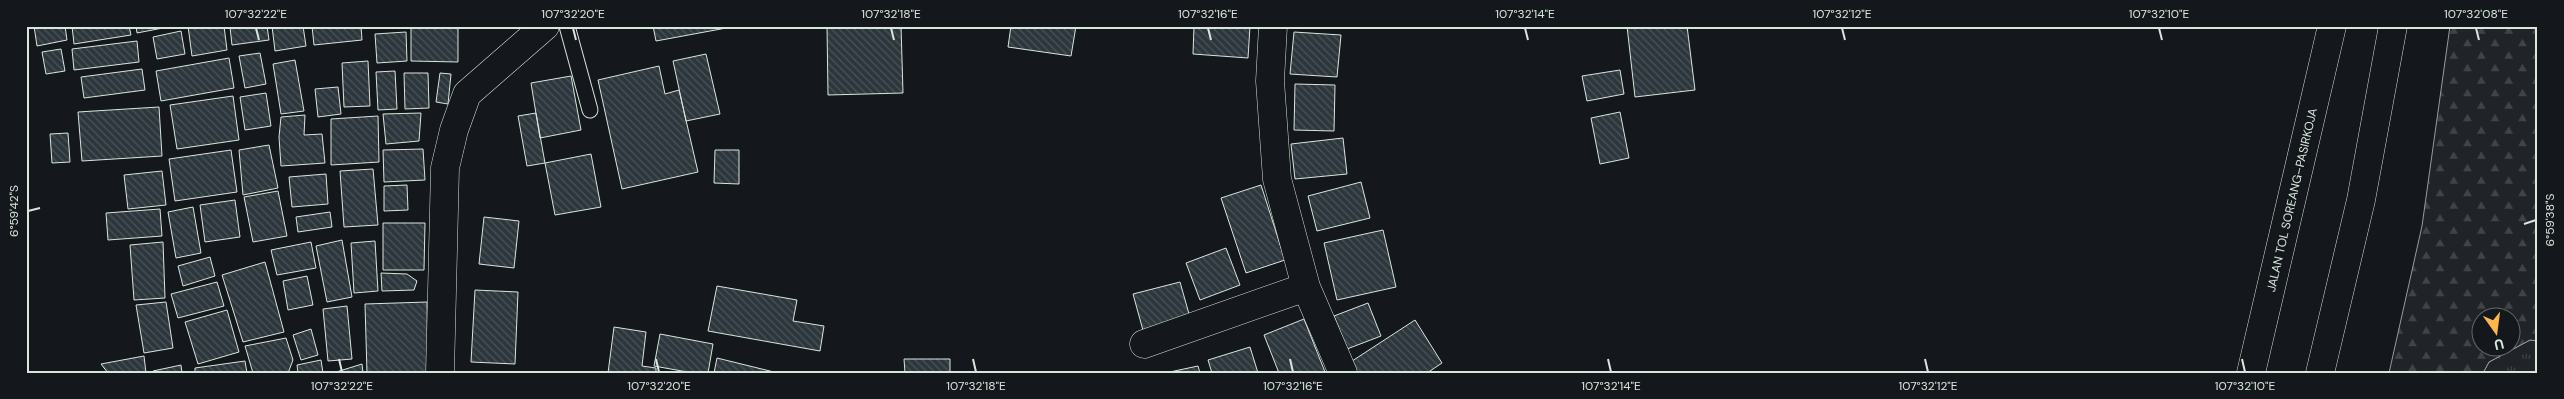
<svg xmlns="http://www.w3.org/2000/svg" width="2564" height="399" font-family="'DM Sans',sans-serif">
	<defs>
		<pattern id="grass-tufts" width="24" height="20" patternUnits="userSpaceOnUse" patternTransform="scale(1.25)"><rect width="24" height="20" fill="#202428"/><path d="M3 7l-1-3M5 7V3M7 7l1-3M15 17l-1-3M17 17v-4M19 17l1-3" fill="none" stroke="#404447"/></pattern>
		<pattern id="forest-firs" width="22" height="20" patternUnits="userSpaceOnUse" patternTransform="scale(1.25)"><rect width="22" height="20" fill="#202428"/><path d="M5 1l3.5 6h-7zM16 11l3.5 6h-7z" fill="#404447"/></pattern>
		<pattern id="building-back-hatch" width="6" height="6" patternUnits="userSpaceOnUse" patternTransform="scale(1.25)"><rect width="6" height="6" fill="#2c363c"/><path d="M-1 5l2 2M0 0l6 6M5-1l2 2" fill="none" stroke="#4a5358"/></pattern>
	</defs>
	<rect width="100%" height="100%" fill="#14181c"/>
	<path fill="url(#grass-tufts)" stroke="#939e99" d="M2530 340 2538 341V373H2483L2489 362Z"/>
	<path fill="url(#forest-firs)" stroke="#939e99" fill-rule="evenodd" d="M2450 26H2538V341L2530 340 2489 362 2483 373H2389L2422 226ZM2482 316H2512V346H2482Z"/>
	<path fill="url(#building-back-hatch)" stroke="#d8e6dc" d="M34 26H65L67 40 37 46Z
		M72 26H129L131 35 74 44Z
		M136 26H173L137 33Z
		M188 26H224L227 50 192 56Z
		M267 26 269 40 232 45 230 27Z
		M272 26H303L306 46 275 51Z
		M312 26H361L362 40 314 45Z
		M653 26H737L656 41Z
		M827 26H901L903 93 828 95Z
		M1011 26H1076L1071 56 1008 47Z
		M1194 26H1250L1248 58 1193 54Z
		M1627 26H1687L1695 90 1635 97Z
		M411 27H458V62L411 61Z
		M181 31 185 54 157 59 153 37Z
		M406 32 407 61 377 63 375 34Z
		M1294 32 1341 35 1337 77 1290 74Z
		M137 41 139 62 74 70 72 49Z
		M61 49 65 71 46 74 42 52Z
		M260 53 266 84 245 88 239 56Z
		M706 54 720 114 686 121 673 61Z
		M229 58 234 88 161 101 156 71Z
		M295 60 304 111 281 114 273 64Z
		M368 61 370 106 344 107 342 63Z
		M659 66 665 94 679 90 698 172 622 189 598 80Z
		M142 69 145 90 84 98 81 77Z
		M1620 70 1624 94 1587 101 1582 76Z
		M395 71 397 109 378 110 376 72Z
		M404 73H428L429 108 405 109Z
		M440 73 451 74 448 104 436 102Z
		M571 76 581 130 540 138 531 83Z
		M1295 84 1335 85 1334 131 1294 130Z
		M338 87 341 114 318 117 315 89Z
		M266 93 271 126 245 130 240 97Z
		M233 96 239 140 177 149 170 105Z
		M159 107 162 156 82 161 78 112Z
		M1620 112 1629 158 1600 164 1591 118Z
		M421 113 419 141 386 144 383 114Z
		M536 113 545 163 527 166 518 116Z
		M305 115 304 135 322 134 325 163 281 166 279 137 281 117Z
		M378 116 379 162 331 165V119Z
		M68 133 70 162 52 163 50 134Z
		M1343 138 1347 174 1295 179 1291 144Z
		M269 145 278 188 243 195 239 150Z
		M423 149 425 180 384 182 383 150Z
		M231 150 237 192 175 201 169 159Z
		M715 150H739V184L714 183Z
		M591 154 601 207 555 215 545 163Z
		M373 169 378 225 344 227 340 171Z
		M162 171 166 205 128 209 124 175Z
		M326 174 328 204 292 207 289 177Z
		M1361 182 1370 218 1317 231 1308 196Z
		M407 185 408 210 384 211V186Z
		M1261 185 1285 260 1246 273 1221 198Z
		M278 191 287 236 253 242 244 197Z
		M235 200 240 237 205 242 200 205Z
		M193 207 201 253 176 258 168 212Z
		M160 209 162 236 108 240 106 213Z
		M330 212 332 227 298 232 296 217Z
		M484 217 519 221 514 268 479 264Z
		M383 223H425L424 270H383Z
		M1383 230 1396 287 1337 300 1324 243Z
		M342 240 352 297 327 302 316 246Z
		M375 241 378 291 354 293 351 243Z
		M163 242 165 298 134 300 130 245Z
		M311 242 316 268 277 275 271 250Z
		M1226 248 1240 285 1200 300 1186 263Z
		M210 257 215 276 183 286 178 266Z
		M265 262 284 332 243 342 222 275Z
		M381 273 407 274 417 281 414 290 382 291Z
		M307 276 313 305 288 310 283 281Z
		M217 282 224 306 178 318 171 294Z
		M1180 282 1191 321 1144 334 1133 294Z
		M717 286 797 300 793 321 824 326 820 351 708 331Z
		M475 290 518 292 515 364 471 362Z
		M166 302 173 348 144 353 136 305Z
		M427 302 428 373H367L365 304Z
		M1368 303 1381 336 1347 349 1334 316Z
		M347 306 352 359 328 361 323 309Z
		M227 310 239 352 198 364 185 322Z
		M1304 319 1325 372 1279 373 1264 335Z
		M1415 320 1442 363 1427 373H1351L1346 365Z
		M614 327 646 332 642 366 656 368V373H608Z
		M311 329 318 355 301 360 293 335Z
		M660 334 713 344 708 373H693L654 366Z
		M286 338 293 360 288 373H253L245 346Z
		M1250 347 1258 373H1212L1208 360Z
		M144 356 146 373H108L101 364Z
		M717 358 778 373H714Z
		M904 359H950V373H905Z
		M321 360 323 373H298L297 365Z
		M245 361 247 373H195V368Z
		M362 364 363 373H333Z
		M181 365 182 373H153V371Z
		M1198 366 1200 373H1165Z"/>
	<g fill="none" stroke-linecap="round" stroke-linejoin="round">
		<defs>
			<path id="service" d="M567 26 590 110"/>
			<path id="minor" d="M1273 26 1270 81 1277 179 1306 287 1343 373
				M1144 344 1306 287"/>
			<path id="tertiary" d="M440 373 445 168 454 130 467 94 545 26"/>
			<path id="motorway" d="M2251 373 2332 26
				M2320 373 2361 200 2393 26"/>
		</defs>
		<use href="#service" stroke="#d8e6dc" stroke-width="17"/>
		<use href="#minor" stroke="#d8e6dc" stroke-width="29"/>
		<use href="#tertiary" stroke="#d8e6dc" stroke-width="29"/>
		<use href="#motorway" stroke="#d8e6dc" stroke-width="29"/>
		<use href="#service" stroke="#14181c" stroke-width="15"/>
		<use href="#minor" stroke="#14181c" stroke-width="28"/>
		<use href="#tertiary" stroke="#14181c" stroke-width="28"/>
		<use href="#motorway" stroke="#14181c" stroke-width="28"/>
	</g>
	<path fill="none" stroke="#d8e6dc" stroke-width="2" d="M256 28 259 40M573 28 576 40M891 28 894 40M1208 28 1211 40M1525 28 1528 40M1842 28 1845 40M2159 28 2162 40M2476 28 2479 40M28 211 40 208M2524 224 2536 220M339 359 342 372M656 359 659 372M973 359 976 372M1290 359 1293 372M1608 359 1611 372M1925 359 1928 372M2242 359 2245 372"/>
	<g text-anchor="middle" stroke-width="4" stroke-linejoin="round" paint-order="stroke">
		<g font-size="12" fill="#d8e6dc" stroke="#14181c">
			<text transform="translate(2292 200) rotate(-77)" y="4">JALAN TOL SOREANG–PASIRKOJA</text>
		</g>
	</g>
	<rect width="2564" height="399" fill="none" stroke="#14181c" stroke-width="55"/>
	<g transform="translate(2496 332) rotate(166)"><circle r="24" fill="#14181c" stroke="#626a69"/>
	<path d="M0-4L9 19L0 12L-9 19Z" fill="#ffb74d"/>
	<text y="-8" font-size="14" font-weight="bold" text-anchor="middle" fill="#d8e6dc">U</text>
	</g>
	<rect x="28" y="28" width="2508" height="344" fill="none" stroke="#d8e6dc" stroke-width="2"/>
	<g font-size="12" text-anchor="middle" fill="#d8e6dc">
		<text x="256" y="18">107°32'22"E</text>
		<text x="573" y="18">107°32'20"E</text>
		<text x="891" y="18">107°32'18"E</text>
		<text x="1208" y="18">107°32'16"E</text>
		<text x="1525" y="18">107°32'14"E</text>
		<text x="1842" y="18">107°32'12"E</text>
		<text x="2159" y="18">107°32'10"E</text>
		<text x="2476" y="18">107°32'08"E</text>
		<text transform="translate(14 211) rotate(-90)" y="4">6°59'42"S</text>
		<text transform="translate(2550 220) rotate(-90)" y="4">6°59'38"S</text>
		<text x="342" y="390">107°32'22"E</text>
		<text x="659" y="390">107°32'20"E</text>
		<text x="976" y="390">107°32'18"E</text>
		<text x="1293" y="390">107°32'16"E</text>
		<text x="1611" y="390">107°32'14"E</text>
		<text x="1928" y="390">107°32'12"E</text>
		<text x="2245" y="390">107°32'10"E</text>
	</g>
</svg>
